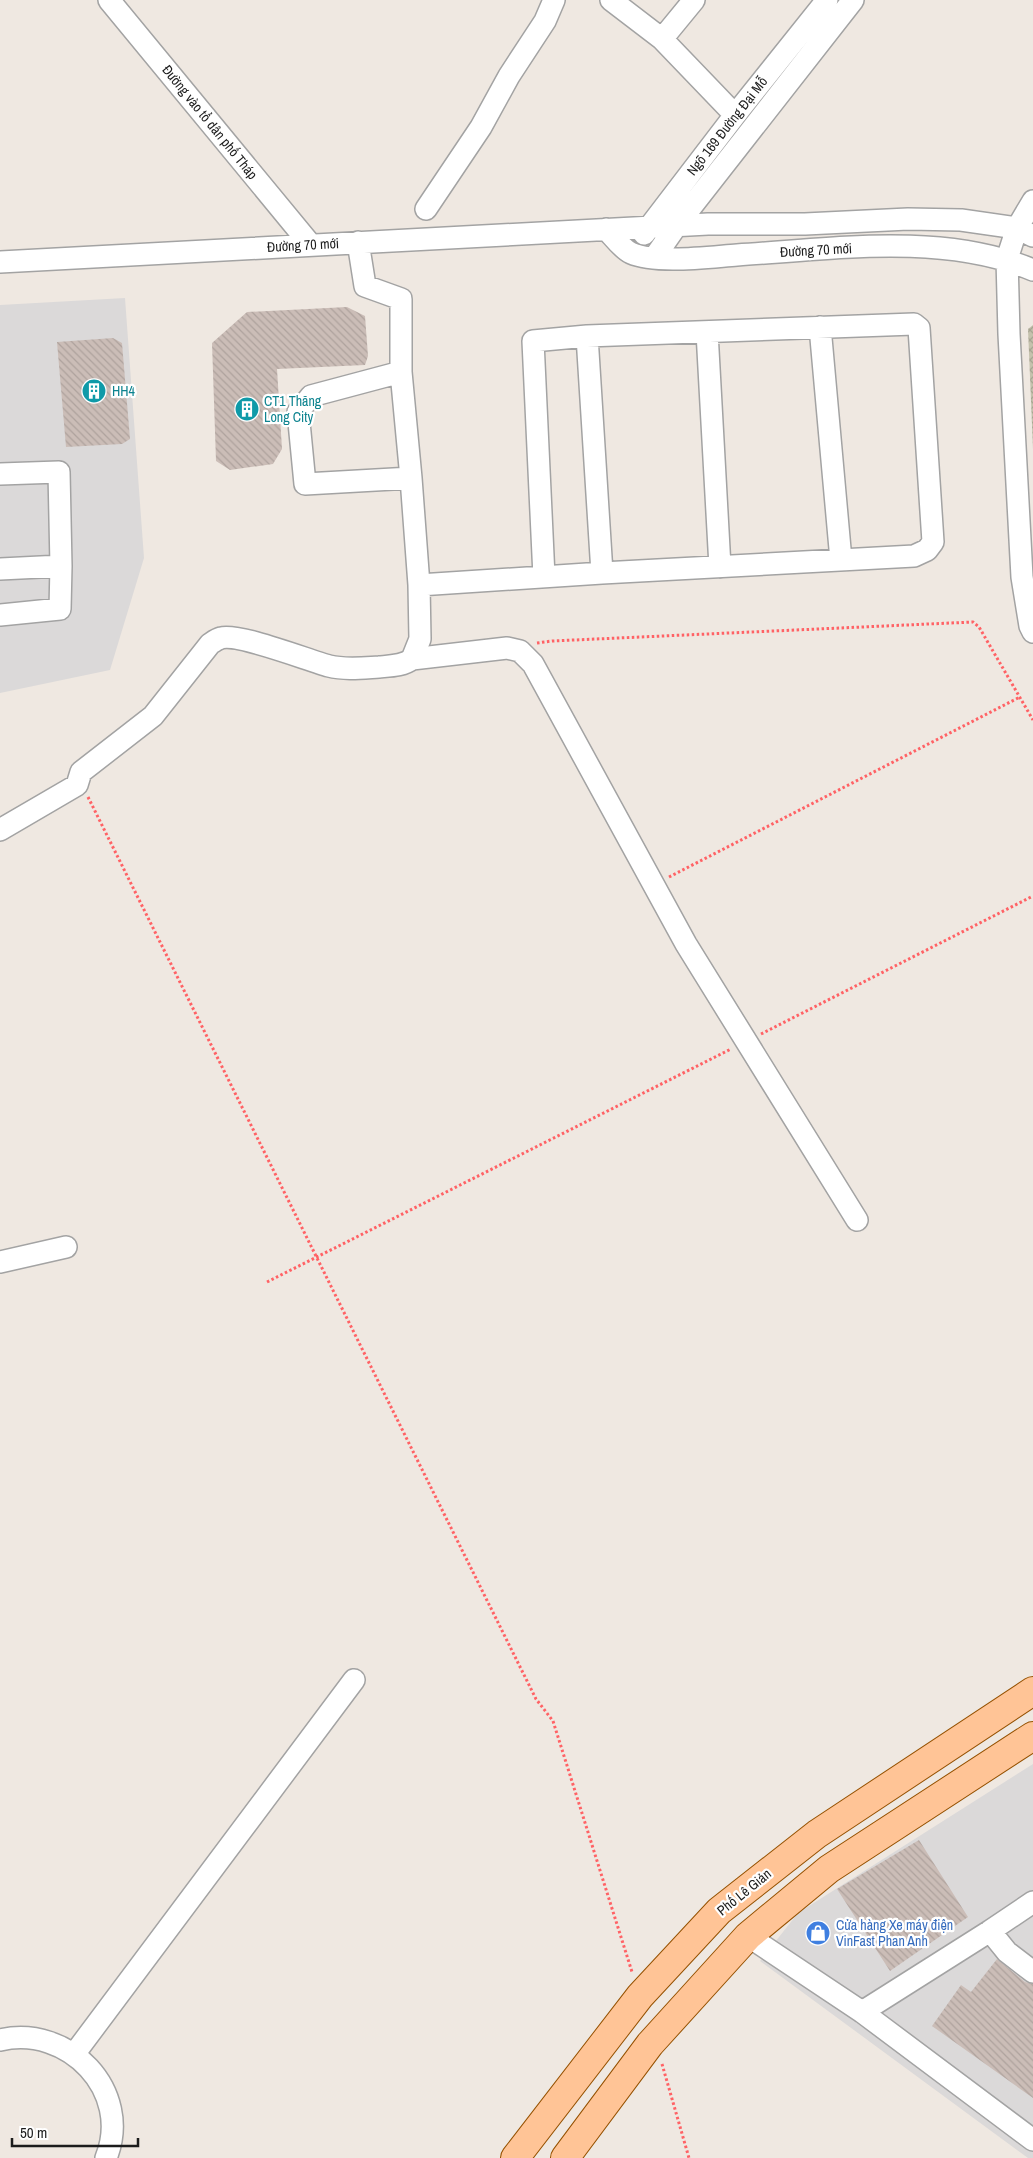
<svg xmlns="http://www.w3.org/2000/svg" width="1033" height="2158" font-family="'Archivo Narrow',sans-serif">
	<defs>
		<pattern id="construction-cross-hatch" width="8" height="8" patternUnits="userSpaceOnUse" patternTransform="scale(1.25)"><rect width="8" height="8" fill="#c4c1ac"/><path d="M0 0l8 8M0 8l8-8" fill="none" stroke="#a8a593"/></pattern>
		<pattern id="building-back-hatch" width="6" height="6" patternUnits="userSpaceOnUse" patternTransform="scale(1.25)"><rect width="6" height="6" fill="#cbbdb7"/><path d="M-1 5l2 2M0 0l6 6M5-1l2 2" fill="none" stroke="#aea29d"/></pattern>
	</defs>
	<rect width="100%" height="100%" fill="#efe8e1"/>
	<path fill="#dbd9d9" d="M125 298 144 558 110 670 0 693V305Z
		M1033 1764V2158H1028L760 1961 798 1913Z"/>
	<path fill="url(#construction-cross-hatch)" d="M1033 325V449L1028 329Z"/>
	<path fill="url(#building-back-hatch)" d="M347 307 365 316 368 356 365 365 277 369 282 449 273 464 230 470 216 461 212 343 247 312Z
		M113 338 122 343 130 439 122 444 66 447 57 342Z
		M919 1840 968 1917 890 1971 837 1889Z
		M997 1959 1025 1982 1033 1984V2098L932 2026 961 1985 971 1992Z"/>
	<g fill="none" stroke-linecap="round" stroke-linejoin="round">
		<defs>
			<path id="minor" d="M109 0 310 244
				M611 0 662 39 735 115
				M662 39 694 0
				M1033 201 1017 228 1007 259 1009 334 1022 577 1030 626 1033 632
				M426 209 481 127 509 76 545 21 554 0
				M606 229C613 236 622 249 631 253 656 264 709 257 737 255 832 249 943 232 1033 270
				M644 234 735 115 827 0
				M654 258 677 225 853 0
				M0 262 708 224H805L908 219 961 220 1017 228 1033 236
				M820 327 841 560
				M707 332 720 567
				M401 372 311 396 298 412 305 484 411 478
				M0 474 59 472 61 566 60 609 0 615
				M0 569 61 566
				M544 577 533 341 587 336 914 324 919 328 933 542 927 550 914 556 602 573
				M419 585 602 573 587 336
				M412 659 507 648 520 651 533 664 686 944 857 1220
				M0 830 77 785 81 772 153 716 210 644C213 642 217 639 221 638 239 633 307 660 329 666 345 670 362 668 379 667 390 666 403 666 412 659L420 639 419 585 411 478 401 372V299L365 286 358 242
				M0 1262 66 1247
				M990 1931 1007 1952 1033 1972
				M748 1936 862 2012 1033 2140
				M862 2012 990 1931 1033 1902
				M0 2040C68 2024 133 2091 106 2158
				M75 2053 354 1680"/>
			<path id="major" d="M515 2158 640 1996 719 1911 817 1834 1033 1691
				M565 2158 650 2044 748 1936 829 1869 1033 1736"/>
		</defs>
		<use href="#minor" stroke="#a3a3a3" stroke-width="24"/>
		<use href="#major" stroke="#955100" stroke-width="30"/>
		<path stroke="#ff6265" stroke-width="3" stroke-dasharray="2.5 2.5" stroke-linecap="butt" d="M537 643 552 641 973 622 979 627 1033 720
			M88 797 536 1699 553 1721 632 1972
			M669 877 1020 697
			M761 1034 1033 896
			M267 1282 731 1049
			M662 2064 689 2158"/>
		<use href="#minor" stroke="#fff" stroke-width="21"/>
		<use href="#major" stroke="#ffc496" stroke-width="28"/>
	</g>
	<defs>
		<symbol id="building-disc" viewBox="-11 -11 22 22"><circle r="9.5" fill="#0f9aa8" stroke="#fff"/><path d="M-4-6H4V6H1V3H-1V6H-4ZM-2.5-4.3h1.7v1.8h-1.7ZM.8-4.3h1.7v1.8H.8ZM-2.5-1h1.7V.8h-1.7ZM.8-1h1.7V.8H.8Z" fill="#fff"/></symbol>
		<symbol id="shop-disc" viewBox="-11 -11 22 22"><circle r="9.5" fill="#3f7fe0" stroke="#fff"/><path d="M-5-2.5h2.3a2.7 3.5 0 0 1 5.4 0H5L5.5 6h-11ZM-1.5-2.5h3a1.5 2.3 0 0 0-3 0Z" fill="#fff"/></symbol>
	</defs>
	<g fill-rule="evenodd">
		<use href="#building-disc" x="80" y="377" width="28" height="28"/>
		<use href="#building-disc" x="233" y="395" width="28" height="28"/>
		<use href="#shop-disc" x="804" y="1919" width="28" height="28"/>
	</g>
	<g text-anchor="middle" stroke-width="4.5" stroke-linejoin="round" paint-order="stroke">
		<g font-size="14" fill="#1c1c1c" stroke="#fff">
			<text transform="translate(210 122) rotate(51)" y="5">Đường vào tổ dân phố Tháp</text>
			<text transform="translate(727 126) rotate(-52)" y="5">Ngõ 169 Đường Đại Mỗ</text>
			<text transform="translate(303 245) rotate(-3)" y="5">Đường 70 mới</text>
			<text transform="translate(816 250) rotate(-3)" y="5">Đường 70 mới</text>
			<text transform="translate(744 1892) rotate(-39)" y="5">Phố Lê Giản</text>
		</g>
		<g font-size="14" fill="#0d838f" stroke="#fff" text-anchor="start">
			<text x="112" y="396">HH4</text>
			<text x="264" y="406">CT1 Thăng<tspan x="264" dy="16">Long City</tspan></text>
		</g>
		<g font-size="14" fill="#366cbe" stroke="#fff" text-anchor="start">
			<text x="836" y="1930">Cửa hàng Xe máy điện<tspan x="836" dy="16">VinFast Phan Anh</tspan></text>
		</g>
	</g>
	<path d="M12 2138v8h126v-8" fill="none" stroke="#1c1c1c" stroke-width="2.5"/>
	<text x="20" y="2138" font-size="15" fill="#1c1c1c" stroke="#ffffff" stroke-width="4" paint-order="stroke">50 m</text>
</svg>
